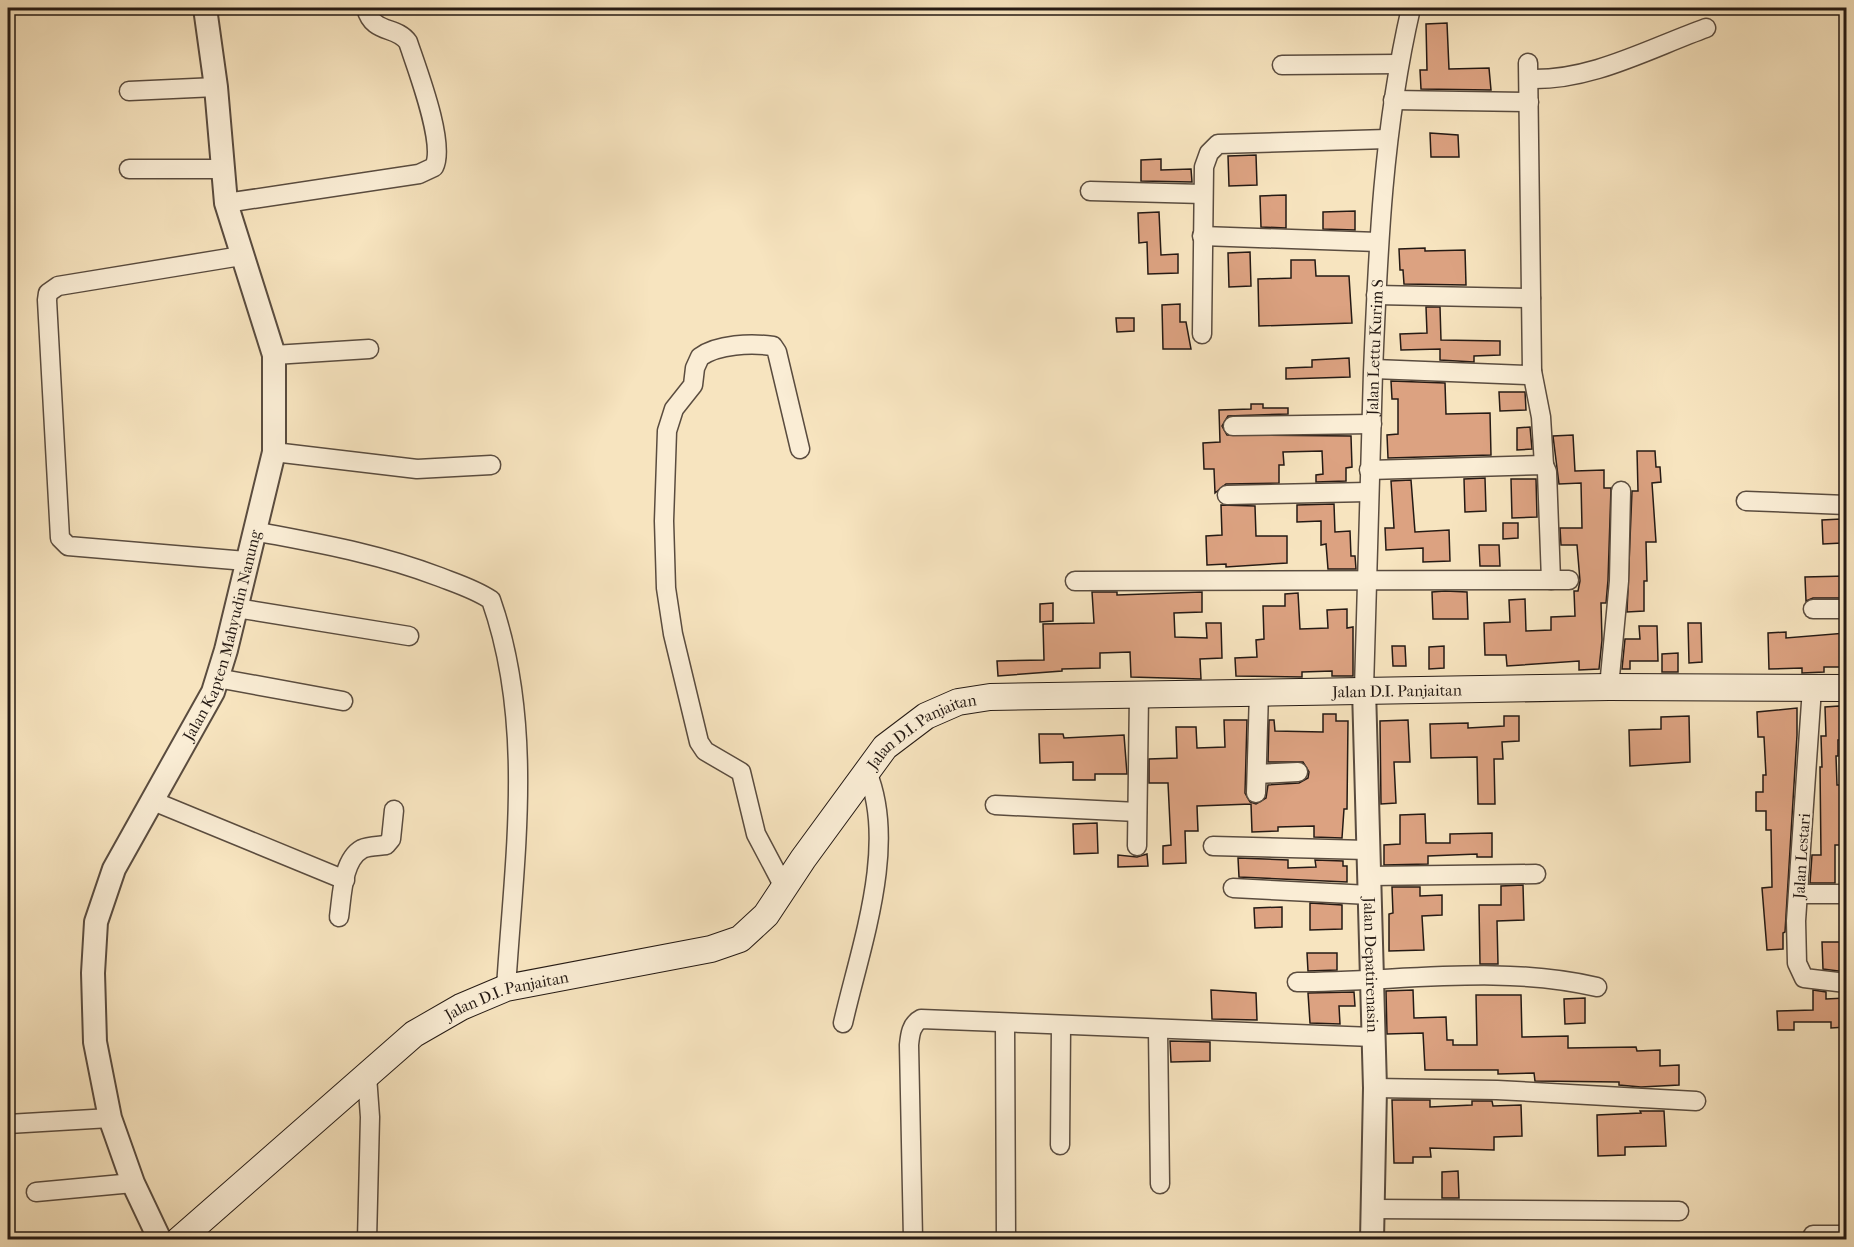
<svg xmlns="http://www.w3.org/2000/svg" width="1854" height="1247" font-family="'IM FELL French Canon',serif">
	<rect width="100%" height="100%" fill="#f7e4bf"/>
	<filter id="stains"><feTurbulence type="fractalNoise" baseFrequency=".00333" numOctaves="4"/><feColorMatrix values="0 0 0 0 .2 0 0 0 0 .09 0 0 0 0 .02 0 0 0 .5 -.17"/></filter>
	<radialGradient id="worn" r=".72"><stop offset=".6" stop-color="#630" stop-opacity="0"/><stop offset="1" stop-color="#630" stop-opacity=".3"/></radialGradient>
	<path fill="#dca281" stroke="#251a14" stroke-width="1.5" d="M1447 23 1449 69 1489 68 1491 90 1421 89 1420 70H1427L1426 24Z
		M1430 133 1458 135 1459 157H1431Z
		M1256 155 1257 185 1229 186 1228 156Z
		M1161 159V170L1191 169 1192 182 1141 181V160Z
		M1286 195V228L1261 227 1260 196Z
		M1355 211V230L1323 229V212Z
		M1159 212 1161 255 1178 254V273L1148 274 1147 242 1139 243 1138 213Z
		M1425 248V251L1465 250 1466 285 1404 284 1403 270H1400L1399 249Z
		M1250 252 1251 286 1229 287 1228 253Z
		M1291 260H1315L1316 276H1349L1352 323 1259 326 1258 279 1291 278Z
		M1180 304V322H1186L1191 349H1163L1162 305Z
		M1426 307H1440L1441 340 1500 341V355L1474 356V362L1440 360V349L1401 350 1400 334 1427 333Z
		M1116 318H1134V331L1117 332Z
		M1349 358 1350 377 1286 379V368L1312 367V360Z
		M1391 381 1445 383 1446 414 1490 413 1491 455 1388 458 1387 435 1398 434V399H1392Z
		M1499 392H1525L1526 410 1500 411Z
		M1251 404H1263V408H1288V414L1228 416 1222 426 1227 435 1351 436 1352 467 1346 468V481L1316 482V475L1323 474 1322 451 1283 452 1284 465H1279V483L1226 484 1215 493 1214 469H1204L1203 443 1220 442 1219 410 1251 409Z
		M1530 427 1532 449 1517 450V428Z
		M1573 435 1575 471 1604 470V488H1611L1608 580 1606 603H1601L1602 640 1599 669 1579 670V661L1507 666 1506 655H1485L1484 623 1510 622 1509 600 1525 599 1526 631 1551 630V617L1575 616 1574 591H1578L1580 581 1577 545H1561L1560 528H1582L1581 483 1559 484 1553 436Z
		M1637 451H1655L1656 467H1660L1661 482 1652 483 1656 542H1646L1647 581H1644V611L1627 612 1632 491H1638Z
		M1485 478 1486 511 1465 512 1464 479Z
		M1511 479H1536L1537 517 1512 518Z
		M1411 480 1415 532 1449 530 1450 561 1423 562V548L1386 550 1385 528H1394L1391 481Z
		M1334 504 1335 532 1350 531 1351 556H1355L1356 569H1328L1326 544 1321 545V521L1297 522V505Z
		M1221 505 1255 506 1256 536H1287V563L1226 567V564L1207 565 1206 536 1222 535Z
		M1841 519 1842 543 1823 544 1822 520Z
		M1503 523H1518V538L1503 539Z
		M1479 545H1499L1500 566H1480Z
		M1846 576V598H1813L1806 601 1805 577Z
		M1445 591 1467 592 1468 619H1433L1432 592Z
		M1092 592H1117V595L1202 592V612L1174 613 1175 637 1207 638 1206 623H1221L1222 658 1200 659 1201 679 1131 677 1130 652 1100 653V668L1062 669V671L998 676 997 661 1044 660 1043 624 1094 623Z
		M1298 593 1300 629 1328 628 1327 610 1347 609V628L1353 627V676H1332V671L1302 672V677L1236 676 1235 658 1257 657 1256 640 1264 639 1263 606H1285V594Z
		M1053 603V621L1040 622V604Z
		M1688 623H1701L1702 662 1689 663Z
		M1639 626H1657L1658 661H1630V669H1622L1625 639H1640Z
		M1786 632V638L1846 633V667H1824V672L1802 673V668L1769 669 1768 633Z
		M1392 646H1405L1406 666H1393Z
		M1444 646V668L1429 669V647Z
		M1678 653V672H1662V654Z
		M1839 706 1846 707V740H1838V756H1836L1837 785H1846V845H1835V883H1810L1812 855H1821L1820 767H1822L1821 736H1826L1825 707Z
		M1797 708V735L1785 932 1783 933V949L1767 950 1762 888 1772 887 1771 830H1766V811H1756V792H1763V775H1766L1764 737H1758L1757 712Z
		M1323 714H1336V721H1348L1347 809H1344L1342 838 1314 837V826L1278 827V831L1252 832 1251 804 1197 806 1198 831H1185L1186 863 1163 864V846L1171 845 1168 783H1149V759L1177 758 1176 727H1196L1197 748 1225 747 1224 720H1247L1245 793 1250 802 1256 804 1266 798 1268 785 1299 783 1308 778 1309 772 1303 762H1268L1269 720H1274L1275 731 1323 732Z
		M1504 716H1519V741L1502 742 1503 759H1494L1495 804H1478L1477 757 1431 758 1430 724 1468 723V728L1504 726Z
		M1689 716 1690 762 1630 766 1629 730 1661 729V717Z
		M1408 720 1410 762H1394L1396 803 1381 804 1380 721Z
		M1039 734H1063L1064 738 1124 735 1127 774H1095V780H1073V762L1040 763Z
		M1425 814 1426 843H1450V834L1492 833V857H1477V854L1428 856V864L1384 865V845L1400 844V815Z
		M1097 823 1098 853 1074 854 1073 824Z
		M1147 854 1148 866 1118 867V855L1137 857Z
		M1238 858 1288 860V868L1316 867 1315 860 1343 861V866H1347V882L1239 877Z
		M1523 885 1524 920 1497 921 1498 964H1480L1479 905H1501V886Z
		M1392 887H1420V896L1442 895V915L1422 916 1424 950 1389 951V914L1393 913Z
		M1310 903 1342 905V929L1310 930Z
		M1282 907V927L1255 928 1254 908Z
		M1822 942H1846V972L1823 969Z
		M1307 953H1337V970L1308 971Z
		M1211 990 1256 993 1257 1020 1212 1019Z
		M1413 990 1414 1018 1446 1017 1447 1040H1453V1045H1477L1476 995H1521L1522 1037 1568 1036V1048L1636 1047 1637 1051 1660 1050V1066L1679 1065V1085L1641 1087 1619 1085V1082L1535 1081 1534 1073 1498 1074V1070H1425L1423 1033 1387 1034 1386 991Z
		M1813 990 1826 992V999L1845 998 1846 1027 1831 1028V1022H1794V1030H1778L1777 1011 1813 1010Z
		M1354 992 1355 1006H1339L1340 1024 1310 1023 1308 993Z
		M1585 998V1023L1565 1024 1564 999Z
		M1170 1041 1210 1042V1061L1171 1062Z
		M1392 1100H1430V1107L1472 1105V1101H1492L1493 1106 1521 1105 1522 1136 1494 1137V1150L1430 1148 1431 1157H1413V1163H1394Z
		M1640 1111H1664L1666 1146 1625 1147V1155L1598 1156 1597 1115 1641 1113Z
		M1458 1171 1459 1198H1442V1172Z"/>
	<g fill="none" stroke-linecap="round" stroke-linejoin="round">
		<defs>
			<g id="minor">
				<path d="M1282 65 1398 64"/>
				<path d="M1529 79C1591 81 1648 49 1706 28"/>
				<path d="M129 91 216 87"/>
				<path d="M1393 100 1529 102"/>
				<path d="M129 169H223"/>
				<path d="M1090 191 1203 194"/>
				<path d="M226 203 419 174 434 167C446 144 417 69 408 42 396 25 373 35 366 8"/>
				<path d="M1202 236 1378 242"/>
				<path d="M241 256 58 286 48 293 47 300 60 538 68 546 246 561"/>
				<path d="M1376 295 1531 298"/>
				<path d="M1202 334 1204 167 1209 153 1218 144 1387 139"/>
				<path d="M274 355 369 349"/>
				<path d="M1374 369 1527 375 1532 371 1528 63"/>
				<path d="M1532 371 1541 417 1544 465"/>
				<path d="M1233 426 1372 424"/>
				<path d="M274 452 417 469 491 465"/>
				<path d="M1369 470 1544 465 1547 472 1551 580"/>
				<path d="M1227 495 1368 492"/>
				<path d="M1746 501 1846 505"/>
				<path d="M254 531C316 543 377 553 437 576 455 583 475 589 491 600 535 725 514 859 506 988"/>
				<path d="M1075 581 1569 580"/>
				<path d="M236 608 409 636"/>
				<path d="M1813 609H1846"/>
				<path d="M217 678 343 701"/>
				<path d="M1609 687 1619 581 1621 491"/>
				<path d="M1812 688 1796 921 1797 963 1804 978 1846 983"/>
				<path id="s1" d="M1364 689C1367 584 1370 478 1373 372 1378 248 1383 129 1411 8"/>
				<path d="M1257 774 1298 772"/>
				<path d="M1256 793 1259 692"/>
				<path d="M153 801 345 880"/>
				<path d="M995 805 1137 812"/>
				<path d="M1137 846 1139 694"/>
				<path d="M1213 846 1367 850"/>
				<path d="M1369 876 1536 874"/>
				<path d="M784 887 756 834 741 772 705 751 699 742 673 634 666 588 664 521 667 431 674 409 693 385 695 368 700 357C718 344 751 343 773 346L777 352 800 449"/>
				<path d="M1233 888 1370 895"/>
				<path d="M1798 894H1846"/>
				<path d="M339 917C342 897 342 860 362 849 368 846 379 846 386 845L391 839 394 810"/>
				<path d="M1297 982C1397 982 1499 964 1597 987"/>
				<path d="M843 1023C860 948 898 846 867 772"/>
				<path d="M1005 1024 1006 1240"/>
				<path d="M1158 1030 1160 1184"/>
				<path d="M367 1076 370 1117 367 1240"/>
				<path d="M1375 1088 1497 1090 1696 1101"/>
				<path d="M8 1124 110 1118"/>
				<path d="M1060 1145 1061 1027"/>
				<path d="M36 1192 133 1183"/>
				<path d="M1373 1209 1679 1211"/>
				<path d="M1813 1235H1846"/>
				<path d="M913 1239 909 1045C910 1035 911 1024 921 1019L1373 1037"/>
			</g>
			<g id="tertiary">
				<path id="s2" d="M1364 689 1375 1088 1372 1240"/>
				<path id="s3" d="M160 1240 133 1183 110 1118 95 1042 93 973 96 922 114 869 213 692 226 650 274 452V355L226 203 216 87 205 8"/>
			</g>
			<g id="secondary">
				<path id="s4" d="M179 1240 414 1034 461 1007 506 988 711 949 740 939 766 915 803 859 885 747 926 716 958 702 990 697 1609 687 1846 688"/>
			</g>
		</defs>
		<use href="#minor" stroke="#5a4c3f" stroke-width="21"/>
		<use href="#tertiary" stroke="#5a4c3f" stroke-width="26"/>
		<use href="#secondary" stroke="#251a14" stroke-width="28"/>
		<use href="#minor" stroke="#faedd5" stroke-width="18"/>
		<use href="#tertiary" stroke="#faedd5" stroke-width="22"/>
		<use href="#secondary" stroke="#faedd5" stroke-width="26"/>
	</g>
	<g text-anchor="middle" stroke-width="4.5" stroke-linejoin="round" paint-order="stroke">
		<g font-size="16" fill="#251a14" stroke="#faedd5">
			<text dy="6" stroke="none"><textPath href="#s1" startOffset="342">Jalan Lettu Kurim S</textPath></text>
			<text dy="6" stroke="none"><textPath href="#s3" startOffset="645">Jalan Kapten Mahyudin Nanung</textPath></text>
			<text dy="6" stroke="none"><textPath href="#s4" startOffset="1422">Jalan D.I. Panjaitan</textPath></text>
			<text dy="6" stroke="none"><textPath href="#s4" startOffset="936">Jalan D.I. Panjaitan</textPath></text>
			<text transform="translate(1801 856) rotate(-86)" y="6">Jalan Lestari</text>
			<text dy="6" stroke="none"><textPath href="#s2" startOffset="276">Jalan Depatirenasin</textPath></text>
			<text dy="6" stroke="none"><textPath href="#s4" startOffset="414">Jalan D.I. Panjaitan</textPath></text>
		</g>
	</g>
	<rect width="1854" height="1247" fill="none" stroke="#f7e4bf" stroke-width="30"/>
	<rect x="9" y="9" width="1836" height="1229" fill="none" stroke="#251a14" stroke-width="3"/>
	<rect x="15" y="15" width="1824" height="1217" fill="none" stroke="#251a14" stroke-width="1.5"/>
	<rect width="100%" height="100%" filter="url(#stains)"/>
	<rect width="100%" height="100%" fill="url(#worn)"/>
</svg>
